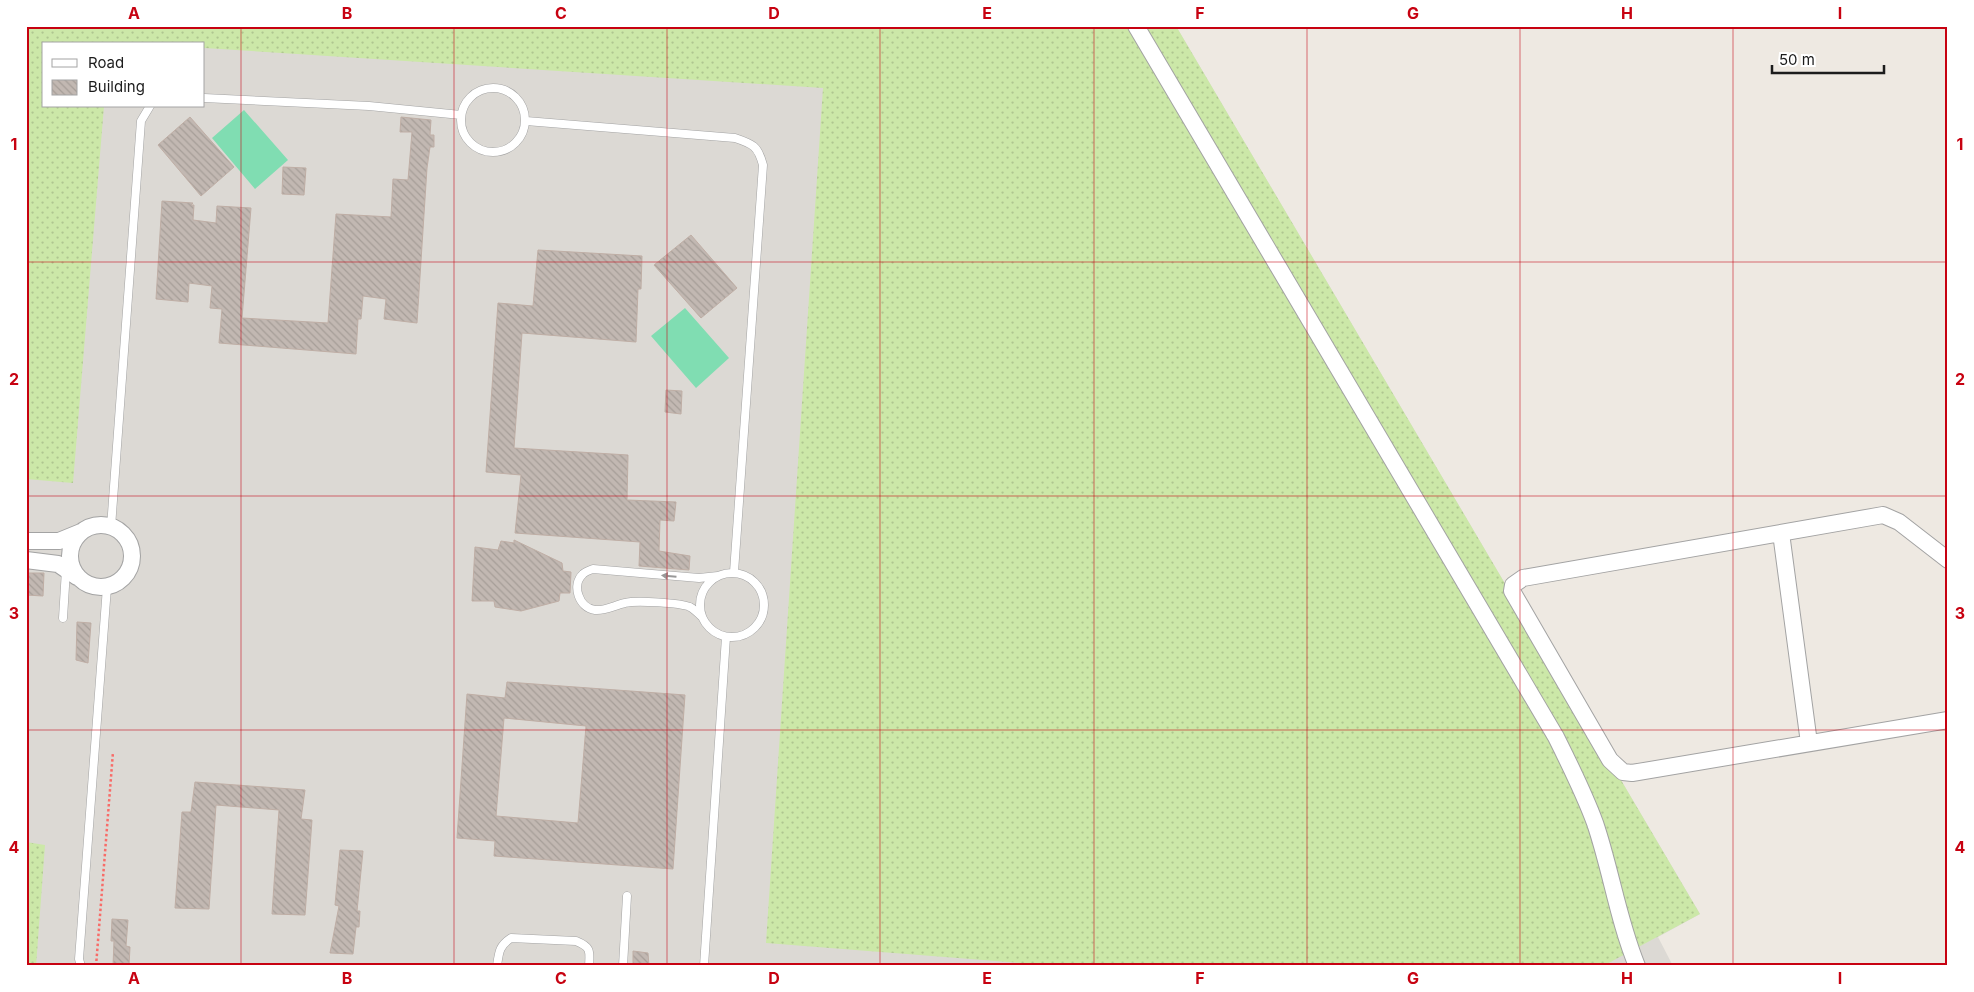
<svg xmlns="http://www.w3.org/2000/svg" width="1974" height="992" font-family="Inter,sans-serif">
	<defs>
		<pattern id="grass-dots" width="8" height="8" patternUnits="userSpaceOnUse" patternTransform="scale(1.25)"><rect width="8" height="8" fill="#cce8a8"/><path d="M2 2h.1M6 6h.1" fill="none" stroke="#afc690" stroke-width="1.8" stroke-linecap="round"/></pattern>
		<pattern id="building-back-hatch" width="6" height="6" patternUnits="userSpaceOnUse" patternTransform="scale(1.25)"><rect width="6" height="6" fill="#c2b8b2"/><path d="M-1 5l2 2M0 0l6 6M5-1l2 2" fill="none" stroke="#a69e98"/></pattern>
	</defs>
	<rect width="100%" height="100%" fill="#eee9e2"/>
	<path fill="#dcd9d4" fill-rule="evenodd" d="M26 26H1176L1700 914 1658 937 1673 966H26ZM44 44H204V106H44Z"/>
	<path fill="url(#grass-dots)" d="M28 26H1176L1700 914 1603 966H1060L766 943 823 88 204 48V44L109 42V44H44V106H104L73 483 26 479V28Z
		M26 842 45 845 36 966H26Z"/>
	<path fill="#80ddb2" d="M244 110 288 160 255 189 212 138Z
		M685 308 729 358 696 388 651 336Z"/>
	<path fill="url(#building-back-hatch)" stroke="#bfaea5" fill-rule="evenodd" d="M190 117 234 167 201 196 158 145Z
		M401 117 431 120 430 135H434V147H430L427 168 417 323 384 319 386 299 363 296 361 319H358L356 354 219 343 222 309 210 308 212 286 189 283 188 302 156 299 162 201 193 203 191 205H194L193 220 216 223 217 206 251 208 242 318 328 323 336 214 391 217 393 179 408 180 412 132H400Z
		M283 167 306 168 304 195 282 194Z
		M691 235 737 288 701 318 654 265Z
		M538 250 642 256 641 289H638L636 342 522 333 514 448 628 455 627 500 676 502 674 521 660 520 659 551 690 556 689 570 639 566 640 542 515 533 521 475 486 472 498 303 533 306Z
		M666 390 682 391 681 414 665 412Z
		M514 540 562 563 563 571 571 572 570 593H560L559 601 521 611 495 607 494 601H472L475 547 498 550 501 541 514 543Z
		M26 573H44L43 596 26 595Z
		M77 622 91 623 88 663 76 660Z
		M507 682 685 695 673 869 494 856 495 841 457 838 467 694 505 698ZM504 718 586 726 578 823 496 816Z
		M195 782 305 790 301 819 312 820 305 915 272 914 279 810 216 805 209 909 175 908 182 812H191Z
		M340 850 363 851 357 911H360L359 927H356L353 954 330 953 339 906 335 905Z
		M112 919 128 920 126 946 130 947 129 966H113L114 941H111Z
		M633 951 648 953 649 966H633Z"/>
	<g fill="none" stroke-linecap="round" stroke-linejoin="round">
		<defs>
			<path id="service" d="M461 120a32 32 0 1 1 64 0a32 32 0 1 1-64 0Z
				M204 98 369 106 461 115
				M526 121 735 138C753 144 758 146 763 165L734 572
				M111 527 141 121 150 106
				M700 605a32 32 0 1 1 64 0a32 32 0 1 1-64 0Z
				M702 617C699 614 694 609 690 607 681 603 636 600 625 603 615 605 606 611 595 610 579 608 571 585 583 574 585 572 590 570 593 569L699 578 718 576
				M63 618 66 570
				M81 966 79 959 107 587
				M497 966C499 952 499 946 511 938L576 941C591 947 590 951 589 966
				M623 966 627 896
				M704 966 726 637"/>
			<path id="minor" d="M1136 26 1556 737C1570 765 1584 793 1595 823 1611 870 1618 920 1637 966
				M70 556a31 31 0 1 1 62 0a31 31 0 1 1-62 0Z
				M1781 533 1809 743
				M26 541H59L81 532
				M26 560 58 564 77 577
				M1948 560 1899 522 1883 515 1523 578 1513 585 1512 591 1610 760 1623 772 1632 773 1948 720"/>
		</defs>
		<use href="#service" stroke="#a3a3a3" stroke-width="9"/>
		<use href="#minor" stroke="#a3a3a3" stroke-width="18"/>
		<path stroke="#f86c68" stroke-width="2.5" stroke-dasharray="2.5 2.5" stroke-linecap="butt" d="M96 966 113 752"/>
		<use href="#service" stroke="#fff" stroke-width="8"/>
		<use href="#minor" stroke="#fff" stroke-width="16"/>
	</g>
	<defs><path id="oneway-solid" d="M-6-.8H1V-3.2L6.5 0L1 3.2V.8H-6Z" transform="scale(1.25)"/></defs>
	<use fill="#999" href="#oneway-solid" transform="translate(669 576) rotate(-175)"/>
	<path fill="none" stroke="#c70211" stroke-width="1" stroke-opacity="0.55" d="M241 26V966M454 26V966M667 26V966M880 26V966M1094 26V966M1307 26V966M1520 26V966M1733 26V966M26 262H1948M26 496H1948M26 730H1948"/>
	<rect width="1974" height="992" fill="none" stroke="#ffffff" stroke-width="55"/>
	<rect x="42" y="42" width="162" height="65" fill="#ffffff" stroke="#a4a4a4"/>
	<rect x="52" y="59" width="25" height="8" fill="#ffffff" stroke="#a4a4a4"/>
	<text x="88" y="68" font-size="15" fill="#1c1c1c">Road</text>
	<rect x="52" y="80" width="25" height="15" fill="url(#building-back-hatch)" stroke="#a4a4a4"/>
	<text x="88" y="92" font-size="15" fill="#1c1c1c">Building</text>
	<path d="M1772 65v8h112v-8" fill="none" stroke="#1c1c1c" stroke-width="2.5"/>
	<text x="1779" y="65" font-size="15" fill="#1c1c1c" stroke="#ffffff" stroke-width="4" paint-order="stroke">50 m</text>
	<rect x="28" y="28" width="1918" height="936" fill="none" stroke="#c70211" stroke-width="2"/>
	<g font-size="16" text-anchor="middle" font-weight="bold" fill="#c70211">
		<text x="134" y="19">A</text>
		<text x="347" y="19">B</text>
		<text x="561" y="19">C</text>
		<text x="774" y="19">D</text>
		<text x="987" y="19">E</text>
		<text x="1200" y="19">F</text>
		<text x="1413" y="19">G</text>
		<text x="1627" y="19">H</text>
		<text x="1840" y="19">I</text>
		<text x="14" y="150">1</text>
		<text x="1960" y="150">1</text>
		<text x="14" y="385">2</text>
		<text x="1960" y="385">2</text>
		<text x="14" y="619">3</text>
		<text x="1960" y="619">3</text>
		<text x="14" y="853">4</text>
		<text x="1960" y="853">4</text>
		<text x="134" y="984">A</text>
		<text x="347" y="984">B</text>
		<text x="561" y="984">C</text>
		<text x="774" y="984">D</text>
		<text x="987" y="984">E</text>
		<text x="1200" y="984">F</text>
		<text x="1413" y="984">G</text>
		<text x="1627" y="984">H</text>
		<text x="1840" y="984">I</text>
	</g>
</svg>
